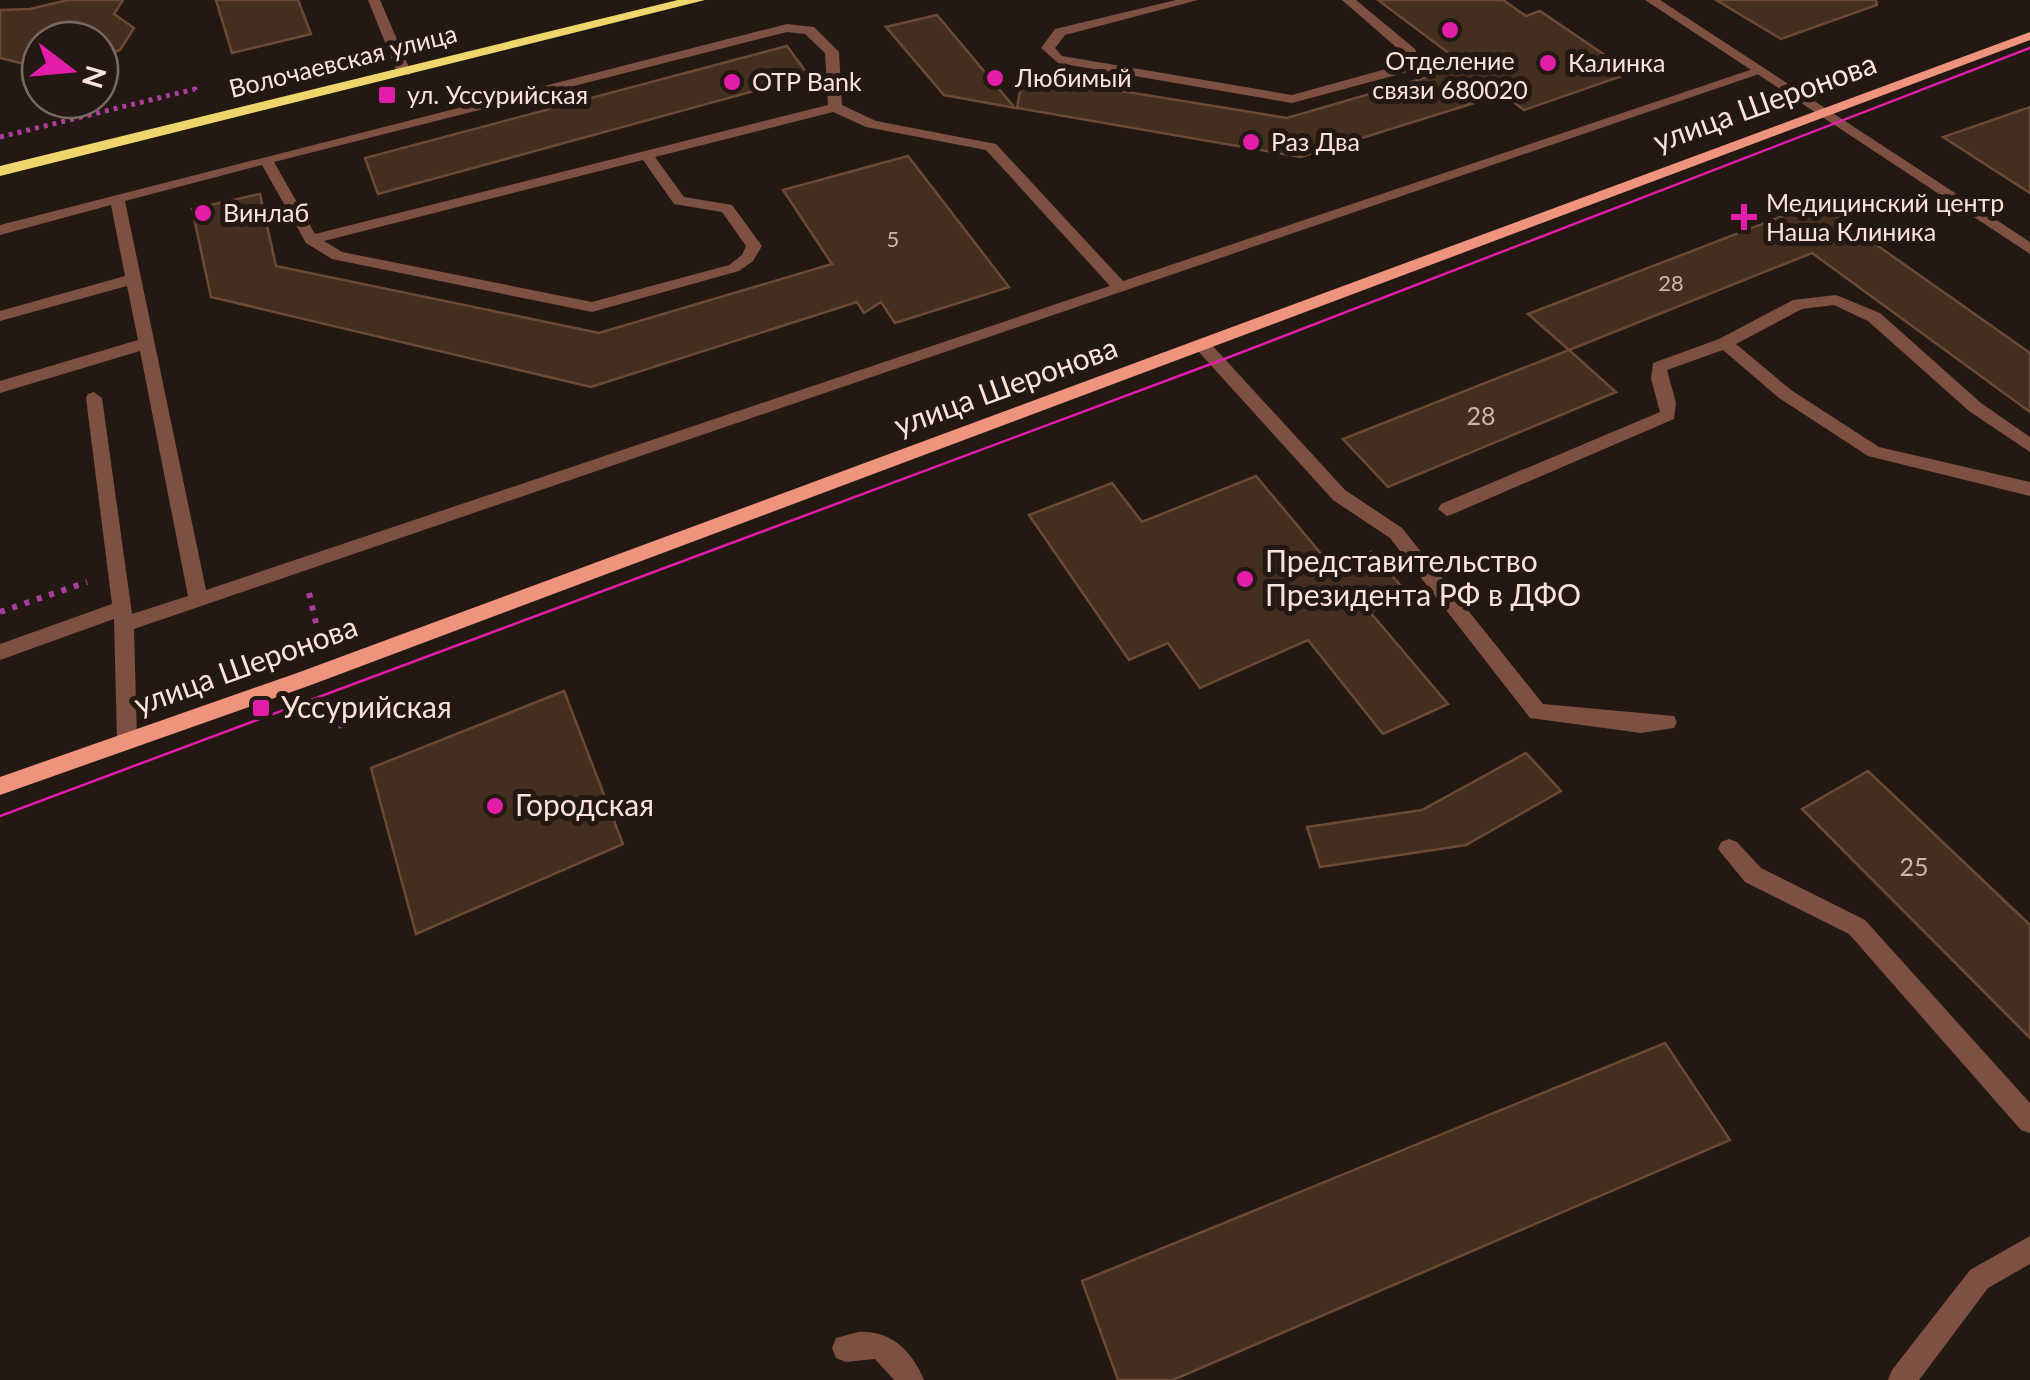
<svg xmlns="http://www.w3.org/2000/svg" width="2030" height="1380" font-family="Lato,sans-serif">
	<rect width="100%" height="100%" fill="#241812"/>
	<path fill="#432e20" stroke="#6c4a35" stroke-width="2.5" d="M68 0H123L114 14 134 28 120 50 100 58V40H40V68L0 58V10L30 9Z
		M216 0H298L311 34 232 53Z
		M1378 0H1503L1526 16 1540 11 1631 73 1524 110 1503 94 1301 157 1017 108 1023 75 1287 118 1466 66Z
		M1716 0H1876L1877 5 1781 39Z
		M937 15 1015 108 944 95 886 27Z
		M787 46 809 76 378 194 365 158Z
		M2030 107V193L1943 137Z
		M908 156 1009 287 895 323 881 302 864 313 857 302 591 387 211 297 192 209 260 194 276 266 599 333 832 264 783 190Z
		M1817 203 2030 353V412L1812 253 1569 350 1528 314Z
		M1569 350 1616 392 1388 487 1343 439Z
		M1256 476 1333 568 1371 552 1409 595 1370 612 1448 704 1383 734 1308 640 1200 688 1168 643 1129 660 1029 515 1112 483 1142 522Z
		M564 691 623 844 416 934 371 768Z
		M1526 753 1561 791 1466 845 1320 867 1307 827 1422 810Z
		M1868 771 2030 925V1038L1802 809Z
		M1665 1043 1730 1140 1173 1380H1118L1082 1281Z"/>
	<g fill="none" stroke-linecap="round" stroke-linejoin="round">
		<path stroke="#aa3e9c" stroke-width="5" stroke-dasharray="4 5" stroke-linecap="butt" d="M0 137 195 89 196 94"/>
		<path stroke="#aa3e9c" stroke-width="6" stroke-dasharray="5 8" stroke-linecap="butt" d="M309 593 320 640
			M0 612 87 582
			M335 700 342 728"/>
		<path fill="#7e5042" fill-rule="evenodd" d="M1176 0H1198L1065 35 1055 48 1062 56 1292 95 1404 64V54L1342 0H1356L1415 49 1420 60 1415 70 1292 103 1058 63 1041 48 1055 29Z
			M787 24 814 27 839 52 842 105 876 121 996 144 1123 281 1753 69 1765 72 134 629 137 740 134 746 127 749 120 746 117 740 114 619 0 660V644L112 604 86 398 88 394 94 392 102 398 132 614 188 596 140 351 0 393V381L138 340 127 286 0 321V311L125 276 111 205 0 235V225ZM787 32 805 34 825 53 828 105 315 234 274 162ZM833 112 866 127 986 150 1110 286 206 590 125 201 262 165 306 243 332 259 592 312 739 271 753 261 762 246 732 205 684 197 655 157ZM643 160 674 204 722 212 746 246 742 255 729 265 592 302 342 252 324 241Z
			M1836 295 1880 313 1981 403 2030 437V452L1969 411 1868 321 1834 305 1802 309 1736 344 1791 390 1879 447 2030 482V496L1868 456 1779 398 1723 350 1667 370 1676 403 1674 419 1453 514 1447 516 1438 509 1441 504 1660 412 1651 379 1653 363 1719 339 1793 300Z
			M1204 341 1210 343 1345 490 1402 528 1543 704 1674 716 1677 722 1674 728 1641 733 1530 718 1390 538 1333 500 1198 351V343Z
			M1729 839 1737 842 1761 868 1865 920 2030 1103V1133L2021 1130 1849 934 1745 882 1718 849 1721 842Z
			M2030 1236V1264L1988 1288 1919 1380H1888L1892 1370 1970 1270Z
			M858 1332C891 1330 912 1351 924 1380H894L875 1359 846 1362 836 1358 832 1348 836 1338Z"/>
		<path fill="#7e5042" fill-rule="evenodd" d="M368 0H380L411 72 409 75 397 72Z"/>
		<path fill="#7e5042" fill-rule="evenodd" d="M1645 0H1660L2030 242V254Z"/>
		<path fill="#ef947c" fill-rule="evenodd" d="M2030 32V40L311 685 0 795V777L297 673Z"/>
		<path fill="#eed66d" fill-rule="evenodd" d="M678 0H705L0 176V166Z"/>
		<path stroke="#e41caa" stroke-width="2.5" d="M0 816 1219 361 2030 48"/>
	</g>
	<g fill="#e41caa" stroke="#241812" stroke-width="4">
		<circle cx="1450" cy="30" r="10"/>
		<circle cx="1548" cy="63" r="10"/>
		<circle cx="995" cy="78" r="10"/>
		<circle cx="732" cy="82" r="10"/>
		<rect x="377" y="85" width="20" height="20" rx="5"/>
		<circle cx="1251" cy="142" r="10"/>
		<circle cx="203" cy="213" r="10"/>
		<path d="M1739 202h10v10h10v10h-10v10h-10v-10h-10v-10h10z"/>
		<circle cx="1245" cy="579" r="10"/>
		<rect x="251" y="698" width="20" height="20" rx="5"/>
		<circle cx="495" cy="806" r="10"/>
	</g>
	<g text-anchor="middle" stroke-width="10" stroke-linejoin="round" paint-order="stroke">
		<g font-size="22" fill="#cdb6ab">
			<text x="893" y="247">5</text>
			<text x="1671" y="291">28</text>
		</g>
		<g font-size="25" fill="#fbe3d9" stroke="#241812">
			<text transform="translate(343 61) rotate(-14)" y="9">Волочаевская улица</text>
		</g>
		<g font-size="25" fill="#fbe3d9" stroke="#241812" text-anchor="start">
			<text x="1450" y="70" text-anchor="middle">Отделение<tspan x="1450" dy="29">связи 680020</tspan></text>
			<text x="1568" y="72">Калинка</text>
			<text x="1015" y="87">Любимый</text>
			<text x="752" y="91">OTP Bank</text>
			<text x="407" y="104">ул. Уссурийская</text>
			<text x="1271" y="151">Раз Два</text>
			<text x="1766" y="212">Медицинский центр<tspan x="1766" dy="29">Наша Клиника</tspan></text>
			<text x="223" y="222">Винлаб</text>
		</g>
		<g font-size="25" fill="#cdb6ab">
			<text x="1481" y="425">28</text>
			<text x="1914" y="876">25</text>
		</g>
		<g font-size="30" fill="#fbe3d9" stroke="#241812">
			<text transform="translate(1765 103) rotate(-20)" y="10">улица Шеронова</text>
			<text transform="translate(1006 387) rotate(-20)" y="10">улица Шеронова</text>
			<text transform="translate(246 666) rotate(-20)" y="10">улица Шеронова</text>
		</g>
		<g font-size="30" fill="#fbe3d9" stroke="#241812" text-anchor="start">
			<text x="1265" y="572">Представительство<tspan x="1265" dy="34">Президента РФ в ДФО</tspan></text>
			<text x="281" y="718">Уссурийская</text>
			<text x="515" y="816">Городская</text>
		</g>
	</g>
	<g transform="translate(70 70) rotate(106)"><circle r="48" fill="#241812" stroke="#7a6962" stroke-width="2.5"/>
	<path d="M0-8L18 38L0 25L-18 38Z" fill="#e41caa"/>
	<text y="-15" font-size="28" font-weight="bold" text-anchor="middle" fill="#fbe3d9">N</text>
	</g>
</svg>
